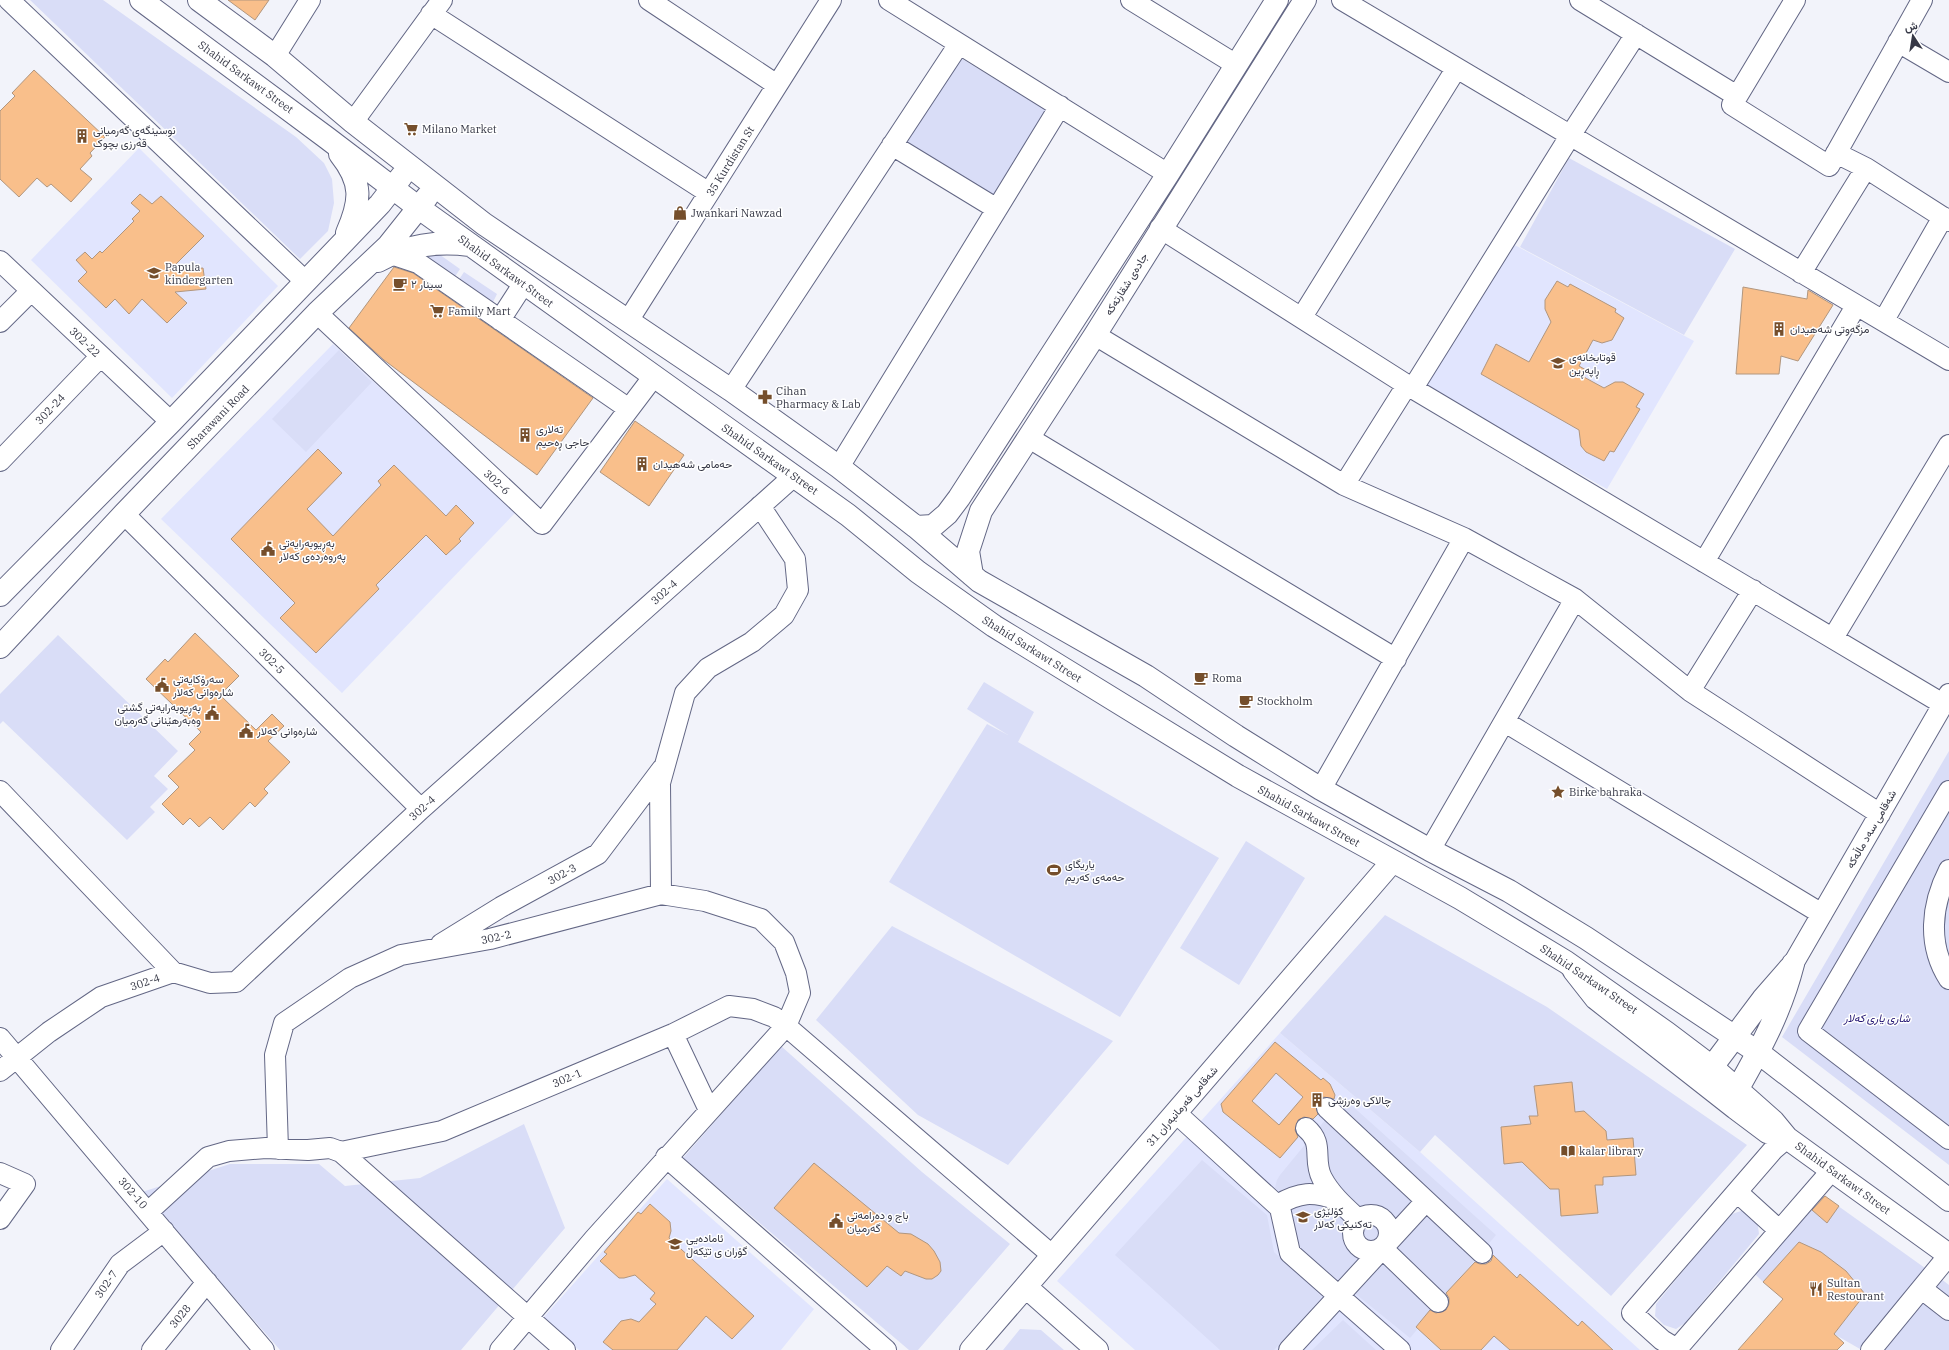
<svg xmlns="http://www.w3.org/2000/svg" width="1949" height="1350" font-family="'IBM Plex Serif',Vazirmatn,serif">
	<rect width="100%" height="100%" fill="#f2f3fa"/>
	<path fill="#e1e5fe" d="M139 148 278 286 172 398 31 260Z
		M1509 242 1694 341 1607 489 1421 385Z
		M333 344 515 513 342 693 161 519Z
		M1280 1033 1420 1152 1640 1350H1135L1057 1281Z
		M667 1179 814 1309 781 1350H579L542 1319Z"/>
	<path fill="#d9ddf7" d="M30 0H103L296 137 324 163 332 179 334 203 328 231 300 259Z
		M959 57 1046 110 993 195 907 142Z
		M1569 158 1735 249 1684 335 1520 247Z
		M436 252 460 269 454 278 420 255Z
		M464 272 497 294 492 304 458 281Z
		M339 350 372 382 306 452 272 419Z
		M58 635 178 751 154 776 168 789 150 807 155 812 127 840 3 721 0 724V694Z
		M984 682 1034 712 1018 742 1219 858 1120 1017 889 882 987 724 1008 735 967 709Z
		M1949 751V1165L1782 1037Z
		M1246 841 1305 878 1239 985 1180 948Z
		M1385 915 1547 1007 1747 1145 1611 1296 1435 1135 1420 1152 1280 1033Z
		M892 926 1113 1041 1008 1165 918 1115 816 1020Z
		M781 1046 922 1172 1010 1244 918 1350H909L683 1158Z
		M1349 1103 1496 1235 1410 1338 1299 1248 1288 1199 1275 1188 1277 1180 1280 1175 1326 1119 1334 1127Z
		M524 1124 565 1228 461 1350H280L142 1192 230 1164H319L345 1186 420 1178Z
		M1202 1160 1267 1215 1274 1252 1322 1297 1274 1350H1220L1115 1255Z
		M1820 1193 1925 1268 1860 1349 1834 1334 1865 1294C1844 1269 1828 1256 1799 1242L1763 1282 1755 1274Z
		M1744 1210 1757 1219 1759 1234 1685 1323 1676 1329 1664 1325 1655 1316 1656 1304 1729 1215Z
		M1932 1272 1949 1285V1350H1865Z
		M1343 1320 1376 1350H1312Z
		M1020 1329 1041 1330 1064 1350H1003Z"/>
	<path fill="#f9bf8b" stroke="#b1967e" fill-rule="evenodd" d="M228 0H269L255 20Z
		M34 70 105 137 90 153 92 156 80 169 92 179 71 202 51 184 47 187 37 178 19 197 0 179V111L15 96 12 93Z
		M140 194 152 204 161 196 204 236 169 271 203 268 206 289 175 292 187 303 167 323 142 299 129 314 115 299 106 308 78 281 87 272 76 260 85 252 92 259 100 251 102 253 134 221 132 219 140 211 131 203Z
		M394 267 413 273 593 398 537 475 384 360 349 328Z
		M1557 281 1568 287 1570 284 1616 309 1615 312 1624 318 1612 340 1602 343 1593 340 1579 366 1586 370 1582 376 1604 388 1615 382H1623L1644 394 1636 407 1640 409 1614 452 1610 451 1604 461 1586 452 1581 446 1579 430 1481 374 1496 344 1529 362 1551 322 1545 309V300Z
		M1743 287 1807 299 1808 290 1833 305 1798 361 1781 356 1779 374H1736Z
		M635 421 684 455 649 506 600 472Z
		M318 449 342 473 307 509 333 536 381 485 378 481 394 465 446 516 456 505 474 523 459 539 461 541 446 555 426 535 376 585 379 589 316 653 280 618 295 603 231 539Z
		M195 633 239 676 220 695 256 730 272 714 284 726 268 741 290 762 264 789 268 793 255 807 250 802 223 830 210 817 199 827 190 818 183 825 162 804 179 787 168 776 195 750 189 744 201 732 146 679 165 659 168 662Z
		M1275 1042 1321 1080 1323 1078 1330 1084 1335 1095 1334 1099 1324 1097 1318 1100 1316 1106 1318 1114 1313 1119 1304 1117 1298 1120 1295 1130 1298 1137 1280 1158 1223 1112 1221 1104ZM1276 1073 1303 1097 1279 1125 1252 1101Z
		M1572 1082 1575 1112 1584 1111 1606 1131 1607 1140 1633 1138 1636 1175 1603 1177V1185H1595L1598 1213 1561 1216 1559 1189H1550L1522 1162 1504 1164 1501 1127 1531 1124 1529 1116H1538L1534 1086Z
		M814 1163 899 1233 911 1234 928 1244 934 1251 940 1262 941 1271 938 1275 932 1279H926L905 1271 901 1276 887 1266 867 1287 774 1208Z
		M1825 1196 1839 1206 1827 1223 1812 1210Z
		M650 1204 670 1222 671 1231 669 1238 754 1316 732 1339 706 1316 677 1350H613L603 1342 621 1321 631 1319 639 1322 656 1304 650 1299 655 1293 635 1275 624 1278H619L600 1261 607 1254 604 1252 638 1212 641 1214Z
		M1799 1242 1821 1252 1846 1271 1865 1294 1834 1334 1844 1343 1837 1350H1738L1783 1299 1763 1282Z
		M1493 1255 1517 1278 1520 1274 1578 1326 1582 1321 1613 1350H1510L1494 1336 1481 1350H1441L1416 1327 1430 1310 1436 1313 1446 1310 1449 1304V1298L1446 1293 1475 1262 1480 1264H1486L1491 1261Z"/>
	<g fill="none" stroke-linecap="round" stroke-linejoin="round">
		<defs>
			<path id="minor" d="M9 0 305 281
				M649 0 777 85
				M889 0 1168 174
				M1131 0 1235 64
				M1342 0 1949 360
				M1580 0 1737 96
				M1795 0 1732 105 1829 166 1922 0
				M431 14 709 193
				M1898 42 1949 72
				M275 56 310 0
				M353 122 442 0
				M892 145 997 209
				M1836 153 1866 168 1949 221
				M1160 228 1407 385 1943 704
				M391 254 418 263 629 409
				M0 261 171 422
				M1801 273 1866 168
				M317 313 542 524 654 376
				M1302 317 1456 69
				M500 320 524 283
				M1884 320 1943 217
				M628 321 831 0
				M0 322 31 291
				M1095 335 1344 485 1464 538 1575 599 1690 691 1880 814
				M1413 388 1570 136 1636 34
				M731 390 959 44
				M1029 438 1396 659
				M0 461 100 357
				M839 467 1060 106
				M1344 485 1407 385
				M124 514 421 809
				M1704 562 1856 306
				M1833 638 1949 445
				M1690 691 1753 590
				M1505 722 1822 914
				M1321 789 1464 538
				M0 791 173 972
				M1949 791 1808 1031 1949 1139
				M1430 850 1575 599
				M1949 870C1931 905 1927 945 1949 979
				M661 894 660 783 685 693 708 668 752 642 784 615 798 590 795 559 760 506
				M441 944 501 907 598 854 662 769
				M1793 964 1949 694
				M1573 971 1595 999 1735 1109 1767 1133 1787 1138
				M673 1034 709 1110
				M0 1038 264 1350
				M0 1071 49 1032 101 997 173 972 210 983 236 982 421 809 794 476
				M1327 1108 1482 1253
				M1176 1113 1280 1208 1290 1253 1400 1350
				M1306 1128C1325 1144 1312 1159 1322 1178 1331 1195 1345 1207 1359 1220
				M278 1149 275 1055 284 1023 350 978 401 955 490 939 661 894 705 901 761 919 784 942 796 973 800 993 786 1026 594 1239 500 1350
				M341 1152 442 1131 673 1034 729 1006 753 1009 774 1017 786 1026 1053 1256
				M666 1157 886 1350
				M0 1173 25 1184 0 1219
				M1737 1192 1779 1230
				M1277 1205C1300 1192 1312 1191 1338 1200
				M148 1212 208 1157 229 1151 266 1148 308 1150 330 1148 341 1152 565 1350
				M1353 1233a18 18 0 1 1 36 0a18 18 0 1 1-36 0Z
				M1382 1248 1438 1302
				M1922 1289 1949 1310
				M1677 1349 1662 1340 1632 1313 1773 1150 1787 1138
				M61 1350 120 1264 164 1231
				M152 1350 207 1282
				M1289 1350 1426 1201
				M1676 1350 1832 1170
				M1871 1350 1949 1255"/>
			<path id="major" d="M141 0 327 138 419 208 848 515 918 572 994 626 1238 776 1460 898 1566 962 1667 1033 1712 1067 1773 1121 1787 1138 1949 1255
				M199 0 275 56 353 122 484 224 731 390 839 467 916 527 979 581 1146 676 1236 736 1321 789 1430 850 1509 891 1586 938 1759 1053 1949 1200
				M340 154C363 183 361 201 347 233
				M378 261C408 245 436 241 470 245
				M916 527 933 526 947 514 959 498 1168 174 1277 0
				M972 575 968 551 981 511 1095 335 1305 0
				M0 595 171 422 380 204 401 177
				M0 647 124 514 317 313 388 246 427 197
				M1712 1067 1763 999 1790 968
				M1737 1090C1761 1048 1781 1011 1793 964
				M1026 1287 1097 1350
				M971 1350 1392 862"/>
		</defs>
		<use href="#minor" stroke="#636785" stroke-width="22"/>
		<use href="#major" stroke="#636785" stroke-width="24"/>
		<use href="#minor" stroke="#fff" stroke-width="20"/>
		<use href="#major" stroke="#fff" stroke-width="22"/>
	</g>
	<defs>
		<symbol id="supermarket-bare" viewBox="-9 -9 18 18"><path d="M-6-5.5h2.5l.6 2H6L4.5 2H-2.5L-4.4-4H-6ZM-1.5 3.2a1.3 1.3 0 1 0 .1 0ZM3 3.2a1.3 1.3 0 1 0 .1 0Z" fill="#754e2b" stroke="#fff" stroke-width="2.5" paint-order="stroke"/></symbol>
		<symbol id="building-bare" viewBox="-9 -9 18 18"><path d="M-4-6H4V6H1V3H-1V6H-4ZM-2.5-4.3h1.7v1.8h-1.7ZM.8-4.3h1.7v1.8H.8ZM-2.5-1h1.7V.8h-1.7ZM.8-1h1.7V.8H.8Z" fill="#754e2b" stroke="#fff" stroke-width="2.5" paint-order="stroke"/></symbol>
		<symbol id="shop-bare" viewBox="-9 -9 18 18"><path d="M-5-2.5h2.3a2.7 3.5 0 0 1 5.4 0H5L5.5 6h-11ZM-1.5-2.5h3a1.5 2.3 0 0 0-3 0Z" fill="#754e2b" stroke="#fff" stroke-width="2.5" paint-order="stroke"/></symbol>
		<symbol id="school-bare" viewBox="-9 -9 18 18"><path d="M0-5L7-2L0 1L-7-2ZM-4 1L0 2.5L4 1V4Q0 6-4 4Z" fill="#754e2b" stroke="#fff" stroke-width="2.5" paint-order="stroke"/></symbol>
		<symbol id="cafe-bare" viewBox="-9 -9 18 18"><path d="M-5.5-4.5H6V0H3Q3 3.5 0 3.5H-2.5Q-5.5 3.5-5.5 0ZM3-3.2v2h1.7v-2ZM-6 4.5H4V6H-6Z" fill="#754e2b" stroke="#fff" stroke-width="2.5" paint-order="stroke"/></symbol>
		<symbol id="pharmacy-bare" viewBox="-9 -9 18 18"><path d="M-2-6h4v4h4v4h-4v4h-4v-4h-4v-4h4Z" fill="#754e2b" stroke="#fff" stroke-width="2.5" paint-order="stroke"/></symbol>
		<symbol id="civic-bare" viewBox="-9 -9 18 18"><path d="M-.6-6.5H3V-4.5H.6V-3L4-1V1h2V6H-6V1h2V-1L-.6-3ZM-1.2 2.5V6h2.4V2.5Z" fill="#754e2b" stroke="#fff" stroke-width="2.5" paint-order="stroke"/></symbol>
		<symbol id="sight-bare" viewBox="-9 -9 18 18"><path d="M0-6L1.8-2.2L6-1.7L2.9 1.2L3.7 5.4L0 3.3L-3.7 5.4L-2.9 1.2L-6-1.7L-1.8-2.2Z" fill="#754e2b" stroke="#fff" stroke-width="2.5" paint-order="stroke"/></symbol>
		<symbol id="stadium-bare" viewBox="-9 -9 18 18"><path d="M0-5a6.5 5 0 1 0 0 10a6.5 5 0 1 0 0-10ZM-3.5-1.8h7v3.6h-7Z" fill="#754e2b" stroke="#fff" stroke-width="2.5" paint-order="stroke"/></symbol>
		<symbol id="library-bare" viewBox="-9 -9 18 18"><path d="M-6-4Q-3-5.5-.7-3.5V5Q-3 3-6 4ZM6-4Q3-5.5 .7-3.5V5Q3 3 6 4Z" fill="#754e2b" stroke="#fff" stroke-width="2.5" paint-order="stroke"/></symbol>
		<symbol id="university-bare" viewBox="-9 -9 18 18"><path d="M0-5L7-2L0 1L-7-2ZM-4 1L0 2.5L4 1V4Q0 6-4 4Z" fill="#754e2b" stroke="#fff" stroke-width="2.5" paint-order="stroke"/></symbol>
		<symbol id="restaurant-bare" viewBox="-9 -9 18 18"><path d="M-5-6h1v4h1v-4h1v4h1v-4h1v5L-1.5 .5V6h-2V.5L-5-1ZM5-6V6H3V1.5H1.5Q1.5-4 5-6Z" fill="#754e2b" stroke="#fff" stroke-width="2.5" paint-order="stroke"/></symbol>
	</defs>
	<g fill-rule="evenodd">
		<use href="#supermarket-bare" x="401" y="119" width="20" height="20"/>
		<use href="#building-bare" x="72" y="126" width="20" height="20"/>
		<use href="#shop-bare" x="670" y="203" width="20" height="20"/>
		<use href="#school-bare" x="144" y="263" width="20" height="20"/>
		<use href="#cafe-bare" x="390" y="274" width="20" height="20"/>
		<use href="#supermarket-bare" x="427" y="301" width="20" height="20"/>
		<use href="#building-bare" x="1769" y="319" width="20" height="20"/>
		<use href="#school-bare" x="1548" y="353" width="20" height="20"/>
		<use href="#pharmacy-bare" x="755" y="387" width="20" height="20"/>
		<use href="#building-bare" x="515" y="425" width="20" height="20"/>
		<use href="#building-bare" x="632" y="454" width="20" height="20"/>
		<use href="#civic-bare" x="258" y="539" width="20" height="20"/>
		<use href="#cafe-bare" x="1191" y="668" width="20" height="20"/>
		<use href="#civic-bare" x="152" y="675" width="20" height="20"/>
		<use href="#cafe-bare" x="1236" y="691" width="20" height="20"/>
		<use href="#civic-bare" x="202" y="703" width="20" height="20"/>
		<use href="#civic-bare" x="236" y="721" width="20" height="20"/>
		<use href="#sight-bare" x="1548" y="782" width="20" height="20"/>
		<use href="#stadium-bare" x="1044" y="860" width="20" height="20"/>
		<use href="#building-bare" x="1307" y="1090" width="20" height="20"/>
		<use href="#library-bare" x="1558" y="1141" width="20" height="20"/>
		<use href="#university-bare" x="1293" y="1207" width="20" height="20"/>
		<use href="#civic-bare" x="826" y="1211" width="20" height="20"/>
		<use href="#school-bare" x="665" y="1234" width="20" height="20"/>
		<use href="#restaurant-bare" x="1806" y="1279" width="20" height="20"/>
	</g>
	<g text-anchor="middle" stroke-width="3" stroke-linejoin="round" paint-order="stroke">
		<g font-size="11" fill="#363846" stroke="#fff">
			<text transform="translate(246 77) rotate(36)" y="4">Shahid Sarkawt Street</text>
			<text transform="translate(730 161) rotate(-58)" y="4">35 Kurdistan St</text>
			<text transform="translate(506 271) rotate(36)" y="4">Shahid Sarkawt Street</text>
			<text transform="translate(1126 284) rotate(-58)" y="4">جادەی شقارتەکە</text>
			<text transform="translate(85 342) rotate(44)" y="4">302-22</text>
			<text transform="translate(50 409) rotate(-46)" y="4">302-24</text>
			<text transform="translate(218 417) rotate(-46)" y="4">Sharawani Road</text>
			<text transform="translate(770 459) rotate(35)" y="4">Shahid Sarkawt Street</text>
			<text transform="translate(497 482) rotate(43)" y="4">302-6</text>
			<text transform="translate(664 592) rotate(-42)" y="4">302-4</text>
			<text transform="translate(1032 649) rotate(32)" y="4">Shahid Sarkawt Street</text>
			<text transform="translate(272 661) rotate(45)" y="4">302-5</text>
			<text transform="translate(422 808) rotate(-42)" y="4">302-4</text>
			<text transform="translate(1309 816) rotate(29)" y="4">Shahid Sarkawt Street</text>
			<text transform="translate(1871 829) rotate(-60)" y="4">شەقامی سەد ماڵەکە</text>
			<text transform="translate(562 874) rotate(-29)" y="4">302-3</text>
			<text transform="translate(496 937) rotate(-13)" y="4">302-2</text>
			<text transform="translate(1589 979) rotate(34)" y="4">Shahid Sarkawt Street</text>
			<text transform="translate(145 982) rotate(-19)" y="4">302-4</text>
			<text transform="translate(567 1078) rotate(-23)" y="4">302-1</text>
			<text transform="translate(1182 1106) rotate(-49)" y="4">شەقامی فەرمانبەران 31</text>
			<text transform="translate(1843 1178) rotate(36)" y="4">Shahid Sarkawt Street</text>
			<text transform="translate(133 1193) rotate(49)" y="4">302-10</text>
			<text transform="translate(106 1284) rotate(-55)" y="4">302-7</text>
			<text transform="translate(180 1316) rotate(-51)" y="4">3028</text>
		</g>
		<g font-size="11" fill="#363846" stroke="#fff" text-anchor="start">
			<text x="422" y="133">Milano Market</text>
			<text x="93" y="134">نوسینگەی گەرمیانی<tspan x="93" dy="13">قەرزی بچوک</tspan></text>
			<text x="691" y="217">Jwankari Nawzad</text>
			<text x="165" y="271">Papula<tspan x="165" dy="13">kindergarten</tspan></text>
			<text x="411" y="288">سینار ٢</text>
			<text x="448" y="315">Family Mart</text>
			<text x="1790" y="333">مزگەوتی شەهیدان</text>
			<text x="1569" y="361">قوتابخانەی<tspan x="1569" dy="13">ڕاپەڕین</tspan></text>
			<text x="776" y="395">Cihan<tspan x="776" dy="13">Pharmacy &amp; Lab</tspan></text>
			<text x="536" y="433">تەلاری<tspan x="536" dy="13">حاجی ڕەحیم</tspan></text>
			<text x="653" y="468">حەمامی شەهیدان</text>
			<text x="279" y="547">بەڕیوبەرایەتی<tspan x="279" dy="13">پەروەردەی کەلار</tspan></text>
			<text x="1212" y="682">Roma</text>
			<text x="173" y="683">سەرۆکایەتی<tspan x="173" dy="13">شارەوانی کەلار</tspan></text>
			<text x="1257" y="705">Stockholm</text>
			<text x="201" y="711" text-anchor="end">بەڕیوبەرایەتی گشتی<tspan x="201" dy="13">وەبەرهێنانی گەرمیان</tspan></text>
			<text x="257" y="735">شارەوانی کەلار</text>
			<text x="1569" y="796">Birke bahraka</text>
			<text x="1065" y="868">یاریگای<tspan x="1065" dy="13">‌حەمەی کەریم</tspan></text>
			<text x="1328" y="1104">چالاکی وەرزشی</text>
			<text x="1579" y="1155">kalar library</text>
			<text x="1314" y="1215">کۆلێژی<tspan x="1314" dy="13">تەکنیکی کەلار</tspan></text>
			<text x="847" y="1219">باج و دەرامەتی<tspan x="847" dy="13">گەرمیان</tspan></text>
			<text x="686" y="1242">ئامادەیی<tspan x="686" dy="13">گۆران ی تێکەڵ</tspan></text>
			<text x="1827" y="1287">Sultan<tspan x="1827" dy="13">Restourant</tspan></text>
		</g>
		<g font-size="11" font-style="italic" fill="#211371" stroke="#fff">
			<text x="1877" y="1022">شاری یاری کەلار</text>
		</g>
	</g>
	<g transform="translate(1913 36) rotate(348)" stroke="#ffffff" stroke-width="3" paint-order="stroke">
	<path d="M0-3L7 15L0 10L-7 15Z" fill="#363846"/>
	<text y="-6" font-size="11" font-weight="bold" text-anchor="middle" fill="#363846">ش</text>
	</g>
</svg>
